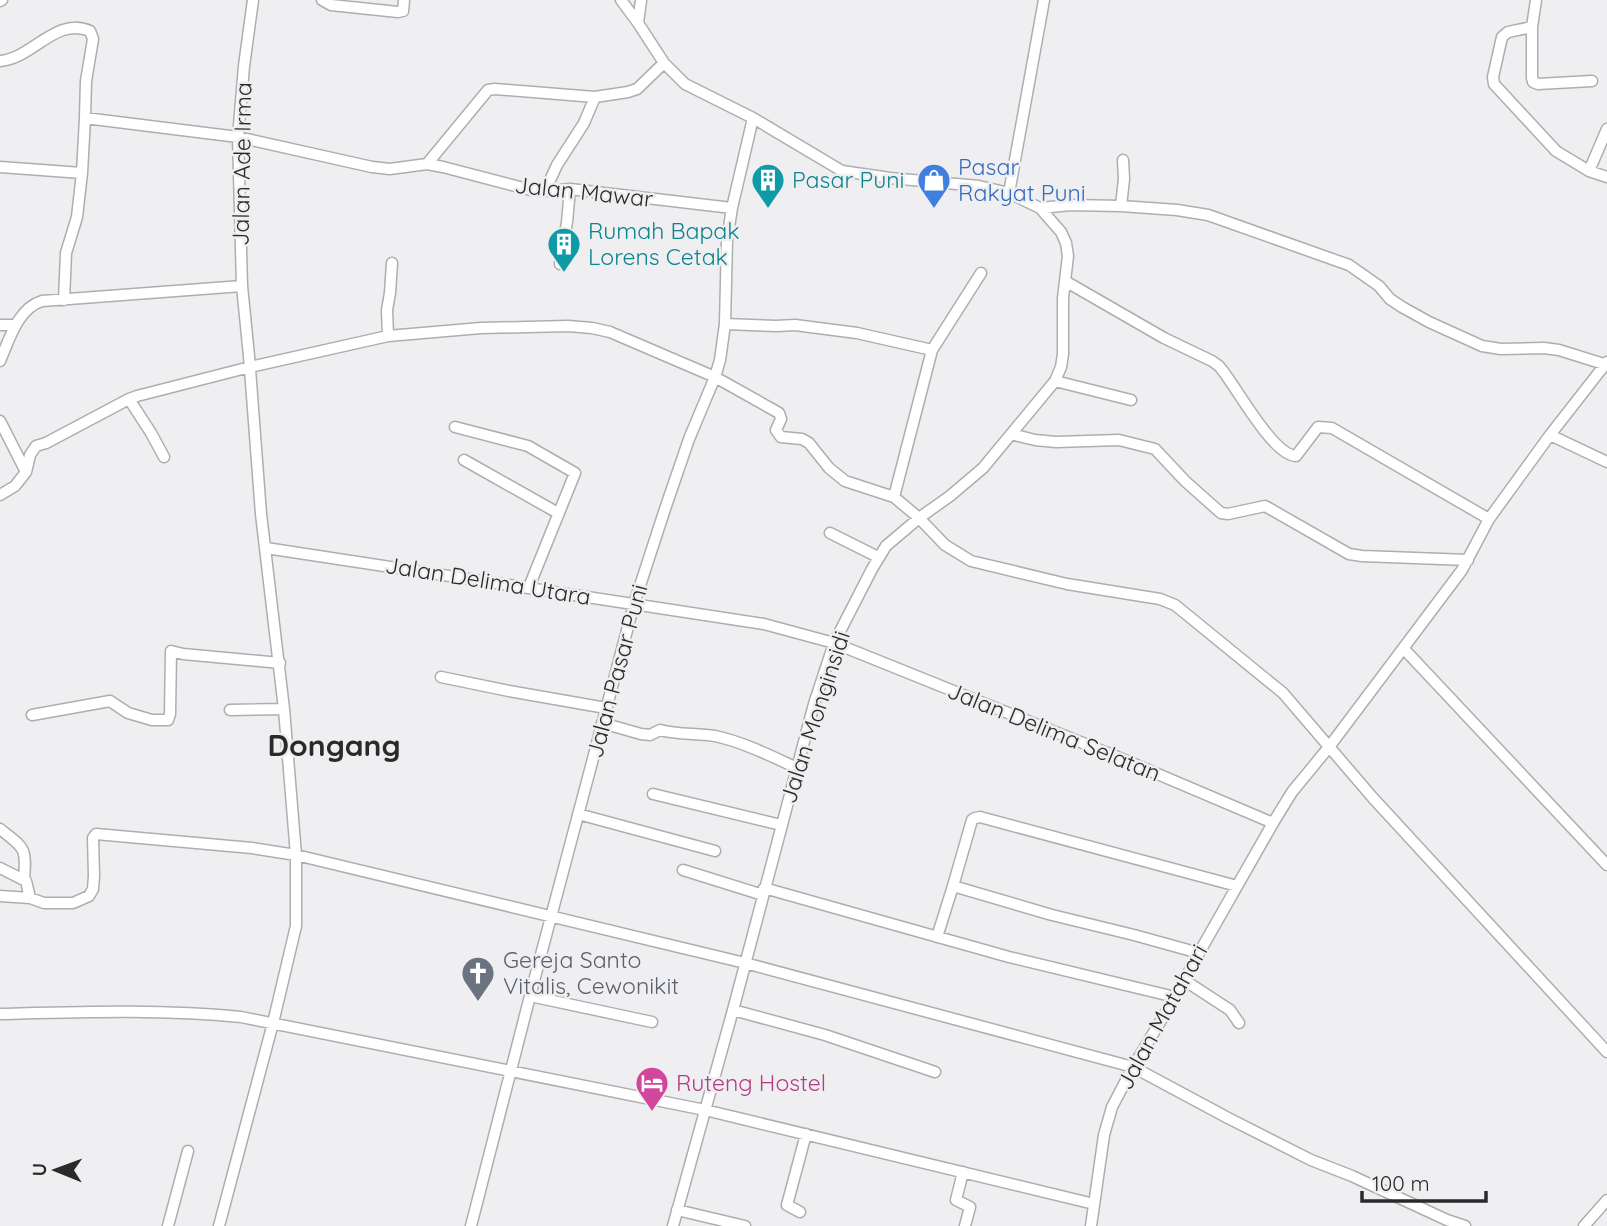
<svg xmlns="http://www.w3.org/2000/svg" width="1607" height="1226" font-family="Quicksand,sans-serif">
	<rect width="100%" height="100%" fill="#efeff1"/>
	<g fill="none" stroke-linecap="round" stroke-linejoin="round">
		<defs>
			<path id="minor" d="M322 0 331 5 398 12 403 11 404 0
				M621 0 638 23 664 63 685 84 753 118 842 171 890 178 979 186 1009 193 1040 208 1061 232 1066 243 1068 256 1063 298V354L1061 367 1055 381 983 468 950 496 919 518 886 546 872 569 834 643 814 704 733 1010 673 1226
				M1536 0 1532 27V78L1533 82 1538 84 1592 81
				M0 1 2 0
				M638 23 641 0
				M1532 27 1508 32 1502 37 1493 77 1494 84 1556 151 1589 171 1607 177
				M0 61C32 59 56 16 90 31L93 39 86 81 85 118 238 137 372 167 390 169 427 164 443 167 531 190 545 191 570 189 732 208
				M427 164 488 90 495 89 595 97
				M0 167 82 173 85 118
				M1589 171 1607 129
				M545 191 557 165 584 123 595 97 628 92 637 89 664 63
				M1009 193 1044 0
				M1121 206 1124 179 1123 160
				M1040 208 1071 205 1121 206 1177 210 1208 215 1349 265 1379 286 1390 299 1402 307 1429 322 1482 346 1501 349 1544 348 1559 350 1607 365
				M560 264 567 222 570 189
				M1065 281 1164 338 1212 361 1219 366C1235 384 1272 455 1296 456L1318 427 1332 428 1489 519
				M64 300 66 253 77 217 82 173
				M725 324 776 326 795 325 857 333 932 350
				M0 325H16
				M388 336 387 310 390 293 392 263
				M0 361C9 340 18 308 42 301L242 286
				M1055 381 1131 400
				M129 399 151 433 164 457
				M0 421 26 472 15 486 0 495
				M455 427 528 446 575 473 529 587
				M1011 434 1035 440 1056 442 1119 440 1155 449 1185 481 1221 513 1228 514 1265 506 1349 554 1362 556 1468 560
				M1550 435 1607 462
				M464 460 558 513
				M26 472 30 455 36 446 46 443 129 399 137 396 250 367 388 336 481 328 568 326 592 328 610 332 715 377 779 413 781 419 776 430 781 437 802 439 809 443 829 468 845 481 894 497 919 518 945 545 971 561 1067 584 1160 599 1175 605 1283 693 1373 798 1607 1052
				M894 497 932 350 981 273
				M830 533 878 557
				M266 548 764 624 834 643 1120 758 1273 823
				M1404 649 1607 865
				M441 677 509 691 606 708
				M230 710 284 709
				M32 715 110 701 128 713 152 720H168L170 714 171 651 183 654 280 663
				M602 723 641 734 650 735 660 730C678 735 697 733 715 736 743 742 771 756 797 768
				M653 794 781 825
				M578 814 715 851
				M0 829C24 848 27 847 24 879
				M0 868 26 881 30 898
				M683 870 763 895
				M953 886 972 820 975 818 980 817 1237 886
				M764 888 1009 957 1175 997
				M0 896 30 898 44 903H73L89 896 93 889 94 876 93 838 96 834 252 848 296 855 745 963 1133 1067 1228 1118 1311 1160 1352 1176 1447 1220 1465 1226
				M937 937 953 886 1052 915 1134 935 1199 953
				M1184 980 1230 1010 1239 1023
				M530 996 652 1022
				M733 1010 825 1035 935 1072
				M0 1014C80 1012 161 1009 241 1017L705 1110 1094 1204
				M963 1172 956 1200 970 1207 965 1226
				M677 1210 745 1226
				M800 1212 787 1205 806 1134
				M168 1226 188 1151
				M219 1226 273 1023 296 926V855L284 709 261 514 249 356 242 286 238 137 244 66 253 0
				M471 1226 530 996 634 604 665 509 689 439 715 377 720 360 725 324 727 240 732 208 753 118
				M1091 1226 1104 1135 1112 1107 1133 1067 1175 997 1199 953 1273 823 1292 792 1329 747 1462 570 1489 519 1550 435 1607 362
				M1584 1226 1607 1200"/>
		</defs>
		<use href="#minor" stroke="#aeaeaf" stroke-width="13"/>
		<use href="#minor" stroke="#fff" stroke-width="10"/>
	</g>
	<defs>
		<symbol id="building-pin" viewBox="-11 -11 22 30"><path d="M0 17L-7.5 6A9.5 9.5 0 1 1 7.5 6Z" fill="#0f9aa8" stroke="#efeff1"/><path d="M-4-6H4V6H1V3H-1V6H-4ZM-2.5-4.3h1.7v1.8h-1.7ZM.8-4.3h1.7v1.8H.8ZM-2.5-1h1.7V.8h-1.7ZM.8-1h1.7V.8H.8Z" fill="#fff"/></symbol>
		<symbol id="shop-pin" viewBox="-11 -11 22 30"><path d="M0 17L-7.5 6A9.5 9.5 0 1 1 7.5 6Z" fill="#3f7fe0" stroke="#efeff1"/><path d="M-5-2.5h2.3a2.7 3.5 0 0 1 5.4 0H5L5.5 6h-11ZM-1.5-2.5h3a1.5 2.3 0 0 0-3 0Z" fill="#fff"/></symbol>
		<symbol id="church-pin" viewBox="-11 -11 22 30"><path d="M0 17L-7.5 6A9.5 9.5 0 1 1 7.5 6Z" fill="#6b7280" stroke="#efeff1"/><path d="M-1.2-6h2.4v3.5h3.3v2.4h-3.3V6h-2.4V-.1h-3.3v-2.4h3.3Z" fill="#fff"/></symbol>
		<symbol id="hotel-pin" viewBox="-11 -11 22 30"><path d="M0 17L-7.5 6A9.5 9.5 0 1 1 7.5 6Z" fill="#d1479c" stroke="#efeff1"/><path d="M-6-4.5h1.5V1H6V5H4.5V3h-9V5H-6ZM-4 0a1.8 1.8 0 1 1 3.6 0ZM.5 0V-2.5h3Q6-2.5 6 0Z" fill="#fff"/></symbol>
	</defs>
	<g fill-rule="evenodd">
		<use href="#building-pin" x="749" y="161" width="38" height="52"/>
		<use href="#shop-pin" x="915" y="161" width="38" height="52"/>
		<use href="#building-pin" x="545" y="225" width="38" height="52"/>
		<use href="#church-pin" x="459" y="954" width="38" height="52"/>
		<use href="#hotel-pin" x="633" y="1064" width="38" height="52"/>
	</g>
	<g text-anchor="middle" stroke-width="5" stroke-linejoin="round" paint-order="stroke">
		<g font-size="23" fill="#292a2a" stroke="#efeff1">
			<text transform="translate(242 164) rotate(-89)" y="8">Jalan Ade Irma</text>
			<text transform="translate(584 192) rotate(6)" y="8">Jalan Mawar</text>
			<text transform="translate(488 581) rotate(9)" y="8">Jalan Delima Utara</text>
			<text transform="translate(617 671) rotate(-75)" y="8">Jalan Pasar Puni</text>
			<text transform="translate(815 717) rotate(-72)" y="8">Jalan Monginsidi</text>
			<text transform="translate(1054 732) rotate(22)" y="8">Jalan Delima Selatan</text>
			<text transform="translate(1162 1017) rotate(-61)" y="8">Jalan Matahari</text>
		</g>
		<g font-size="23" fill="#366cbe" stroke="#efeff1" text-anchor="start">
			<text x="958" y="175">Pasar<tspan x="958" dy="26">Rakyat Puni</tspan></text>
		</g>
		<g font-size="23" fill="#0d838f" stroke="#efeff1" text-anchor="start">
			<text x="792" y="188">Pasar Puni</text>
			<text x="588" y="239">Rumah Bapak<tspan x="588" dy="26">Lorens Cetak</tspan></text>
		</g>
		<g font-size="23" fill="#5b616d" stroke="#efeff1" text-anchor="start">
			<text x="503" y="968">Gereja Santo<tspan x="503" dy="26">Vitalis, Cewonikit</tspan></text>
		</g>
		<g font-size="23" fill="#b23c85" stroke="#efeff1" text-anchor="start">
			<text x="676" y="1091">Ruteng Hostel</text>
		</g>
		<g font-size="30" font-weight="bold" fill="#292a2a" stroke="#efeff1">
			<text x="334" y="756">Dongang</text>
		</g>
	</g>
	<g transform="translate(56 1170) rotate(271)" stroke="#efeff1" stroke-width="5" paint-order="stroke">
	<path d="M0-5L12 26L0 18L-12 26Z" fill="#292a2a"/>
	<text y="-10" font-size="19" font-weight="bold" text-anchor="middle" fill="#292a2a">U</text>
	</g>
	<path d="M1362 1191v10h124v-10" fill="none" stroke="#292a2a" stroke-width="3.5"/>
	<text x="1372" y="1191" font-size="21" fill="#292a2a" stroke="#efeff1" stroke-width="5" paint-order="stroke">100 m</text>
</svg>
